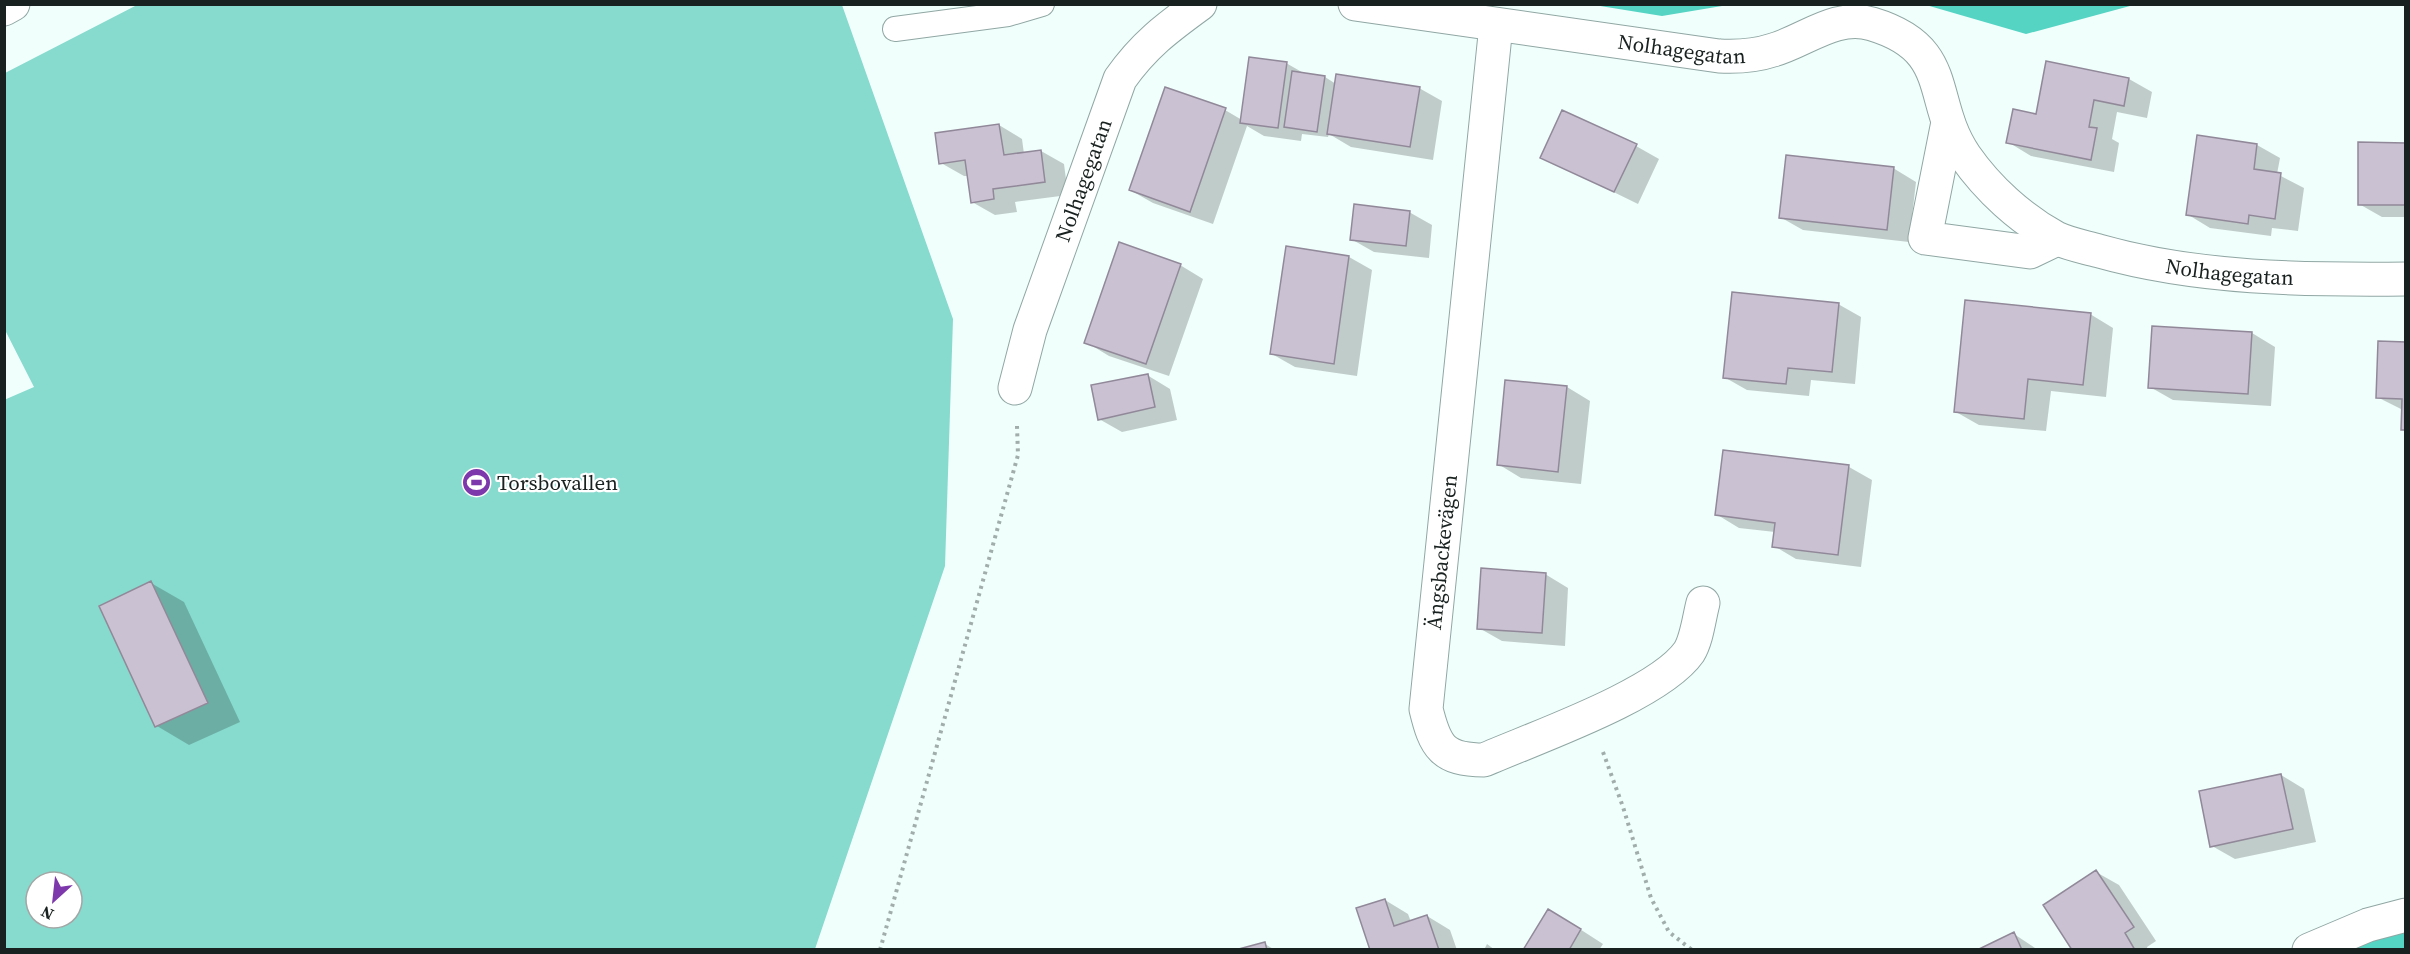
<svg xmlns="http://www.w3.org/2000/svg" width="2410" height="954" font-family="'Source Serif 4',serif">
	<rect width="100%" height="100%" fill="#f0fffc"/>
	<path fill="#87dace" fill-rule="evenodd" d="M137 5H842L953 319 945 566 815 949H5L4 400 34 387 5 330V73ZM36 882H72V918H36Z"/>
	<path fill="#55d4c4" d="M1594 5H1728L1662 16Z
		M1926 5H2151L2130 6 2026 34Z
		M2405 925V949H2340Z"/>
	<path fill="#0003" d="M1286 63 1307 75 1325 77 1336 84 1419 88 1442 101 1433 160 1351 147 1329 134 1328 137 1302 134 1301 141 1264 136 1247 126 1213 224 1153 203 1130 190 1225 110 1242 120Z
		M2129 79 2152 92 2147 118 2117 112 2112 139 2119 143 2114 172 2031 156 2008 142 2037 115Z
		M999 125 1022 139 1024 154 1041 151 1064 164 1068 195 1015 202 1017 212 995 215 972 202 969 176H964L941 163Z
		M2406 144V217H2382L2359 204Z
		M2257 145 2280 158 2277 174 2304 188 2298 231 2272 228 2271 236 2210 228 2187 214Z
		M1636 146 1659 159 1638 204 1542 157Z
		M1893 168 1916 182 1909 242 1803 230 1780 217Z
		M1409 212 1432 225 1429 258 1374 252 1351 239Z
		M1349 257 1372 270 1357 376 1295 367 1272 354Z
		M1180 265 1203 279 1169 376 1109 356 1086 342Z
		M1838 304 1861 317 1855 384 1811 380 1809 396 1747 390 1724 377Z
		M2090 314 2113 328 2106 397 2051 391 2046 431 1979 425 1956 412Z
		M2252 333 2275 347 2271 406 2173 400 2150 387Z
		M2406 344V431L2402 429 2403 410 2377 397Z
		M1147 375 1170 389 1177 420 1122 432 1099 419Z
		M1567 387 1590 401 1581 484 1521 478 1498 464Z
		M1849 467 1872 480 1861 567 1796 559 1774 546 1775 532 1739 528 1716 514Z
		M1545 574 1568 588 1565 646 1502 641 1479 628Z
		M151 583 184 602 240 722 189 745 157 726Z
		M2281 775 2304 789 2316 842 2235 859 2212 846Z
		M2096 872 2119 885 2156 941 2147 947 2148 950H2074Z
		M1385 900 1408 914 1411 922 1427 916 1450 930 1457 950H1371Z
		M1572 924 1603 944 1599 950H1525Z
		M2014 934 2038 950H1980Z
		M1265 944 1275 950H1241Z
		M1487 944 1495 950H1484Z"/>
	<path fill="#cac1d3" stroke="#918999" stroke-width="1.5" d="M1249 57 1287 62 1278 128 1240 123Z
		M2046 61 2129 78 2124 106 2094 100 2089 127 2097 128 2091 160 2006 143 2013 109 2036 114Z
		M1292 71 1325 76 1317 132 1284 127Z
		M1336 74 1420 87 1410 147 1327 134Z
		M1165 87 1226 108 1190 212 1129 190Z
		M1562 110 1637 144 1614 192 1540 158Z
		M999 124 1004 155 1041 150 1045 182 993 189 994 199 971 203 965 160 939 164 935 133Z
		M2197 135 2257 144 2254 169 2281 173 2275 219 2249 215 2248 224 2186 215Z
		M2358 142 2406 143V205H2358Z
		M1786 155 1894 167 1887 230 1779 218Z
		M1354 204 1410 211 1406 246 1350 240Z
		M1119 242 1181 264 1146 364 1084 343Z
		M1286 246 1349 256 1334 364 1270 354Z
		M1732 292 1839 303 1832 372 1788 368 1786 384 1723 378Z
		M1965 300 2091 313 2083 385 2028 379 2024 419 1954 412Z
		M2152 326 2252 332 2248 394 2148 388Z
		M2378 341 2406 342V430H2401L2402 399 2376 398Z
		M1148 374 1155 407 1098 420 1091 385Z
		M1505 380 1567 386 1558 472 1497 465Z
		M1723 450 1849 465 1838 555 1772 547 1775 523 1715 515Z
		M1481 568 1546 573 1542 633 1477 629Z
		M151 581 208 703 155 727 99 606Z
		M2281 774 2293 829 2210 847 2199 791Z
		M2096 870 2134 927 2125 933 2135 950H2072L2043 905Z
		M1385 899 1394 926 1427 915 1439 950H1370L1356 908Z
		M1548 909 1581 929 1569 950H1523Z
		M2014 932 2022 950H1977Z
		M1265 942 1267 950H1235Z"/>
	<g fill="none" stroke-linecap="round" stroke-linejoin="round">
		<defs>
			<path id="service" d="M895 29 1008 14 1042 4"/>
			<g id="minor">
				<path id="s1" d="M1355 4 1719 56C1738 57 1755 56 1773 50 1805 41 1836 13 1872 24 1955 49 1927 100 1965 156 1988 189 2021 219 2056 238 2068 244 2085 247 2099 251 2198 279 2304 280 2406 279"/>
				<path d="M4 9 13 4"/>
				<path d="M1496 25 1426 709C1435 746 1442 760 1484 760 1534 738 1659 695 1689 652 1697 639 1699 618 1703 603"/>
				<path d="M1948 122 1925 238 2030 252 2057 239"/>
				<path id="s2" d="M1015 388 1030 330 1120 79C1144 45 1167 28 1200 4"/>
				<path d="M2309 950 2368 925 2406 915"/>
			</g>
		</defs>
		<use href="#service" stroke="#90a7a3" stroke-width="26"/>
		<use href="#minor" stroke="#90a7a3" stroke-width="35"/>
		<path stroke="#a0adaa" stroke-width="4" stroke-dasharray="3 4.5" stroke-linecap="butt" d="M1603 752 1623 807 1651 898 1669 932 1692 950
			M880 950 1018 455 1017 426"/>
		<use href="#service" stroke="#fff" stroke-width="24"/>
		<use href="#minor" stroke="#fff" stroke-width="33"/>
	</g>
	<defs>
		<symbol id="stadium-disc" viewBox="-11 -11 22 22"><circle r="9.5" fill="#7d38ab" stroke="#fff"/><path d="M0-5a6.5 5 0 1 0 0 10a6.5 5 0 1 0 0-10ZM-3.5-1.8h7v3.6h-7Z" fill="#fff"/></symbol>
	</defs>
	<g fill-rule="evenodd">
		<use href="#stadium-disc" x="460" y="466" width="33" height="33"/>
	</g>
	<g text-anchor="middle" stroke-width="4.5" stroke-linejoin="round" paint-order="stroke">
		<g font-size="21" fill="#18211f" stroke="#fff">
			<text dy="7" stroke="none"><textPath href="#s1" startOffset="330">Nolhagegatan</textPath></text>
			<text dy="7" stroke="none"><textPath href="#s2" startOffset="219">Nolhagegatan</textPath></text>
			<text dy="7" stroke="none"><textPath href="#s1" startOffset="999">Nolhagegatan</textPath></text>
			<text transform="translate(1442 552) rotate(-84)" y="7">Ängsbackevägen</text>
		</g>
		<g font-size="21" fill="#18211f" stroke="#fff" text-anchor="start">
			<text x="497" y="490">Torsbovallen</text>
		</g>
	</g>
	<rect width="2410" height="954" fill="none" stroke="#18211f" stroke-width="12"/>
	<g transform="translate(54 900) rotate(207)"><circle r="28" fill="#ffffff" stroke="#a3a6a5" stroke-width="1.5"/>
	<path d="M0-4.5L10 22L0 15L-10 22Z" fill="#7d38ab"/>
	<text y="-9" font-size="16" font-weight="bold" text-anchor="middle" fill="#18211f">N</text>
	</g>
</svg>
